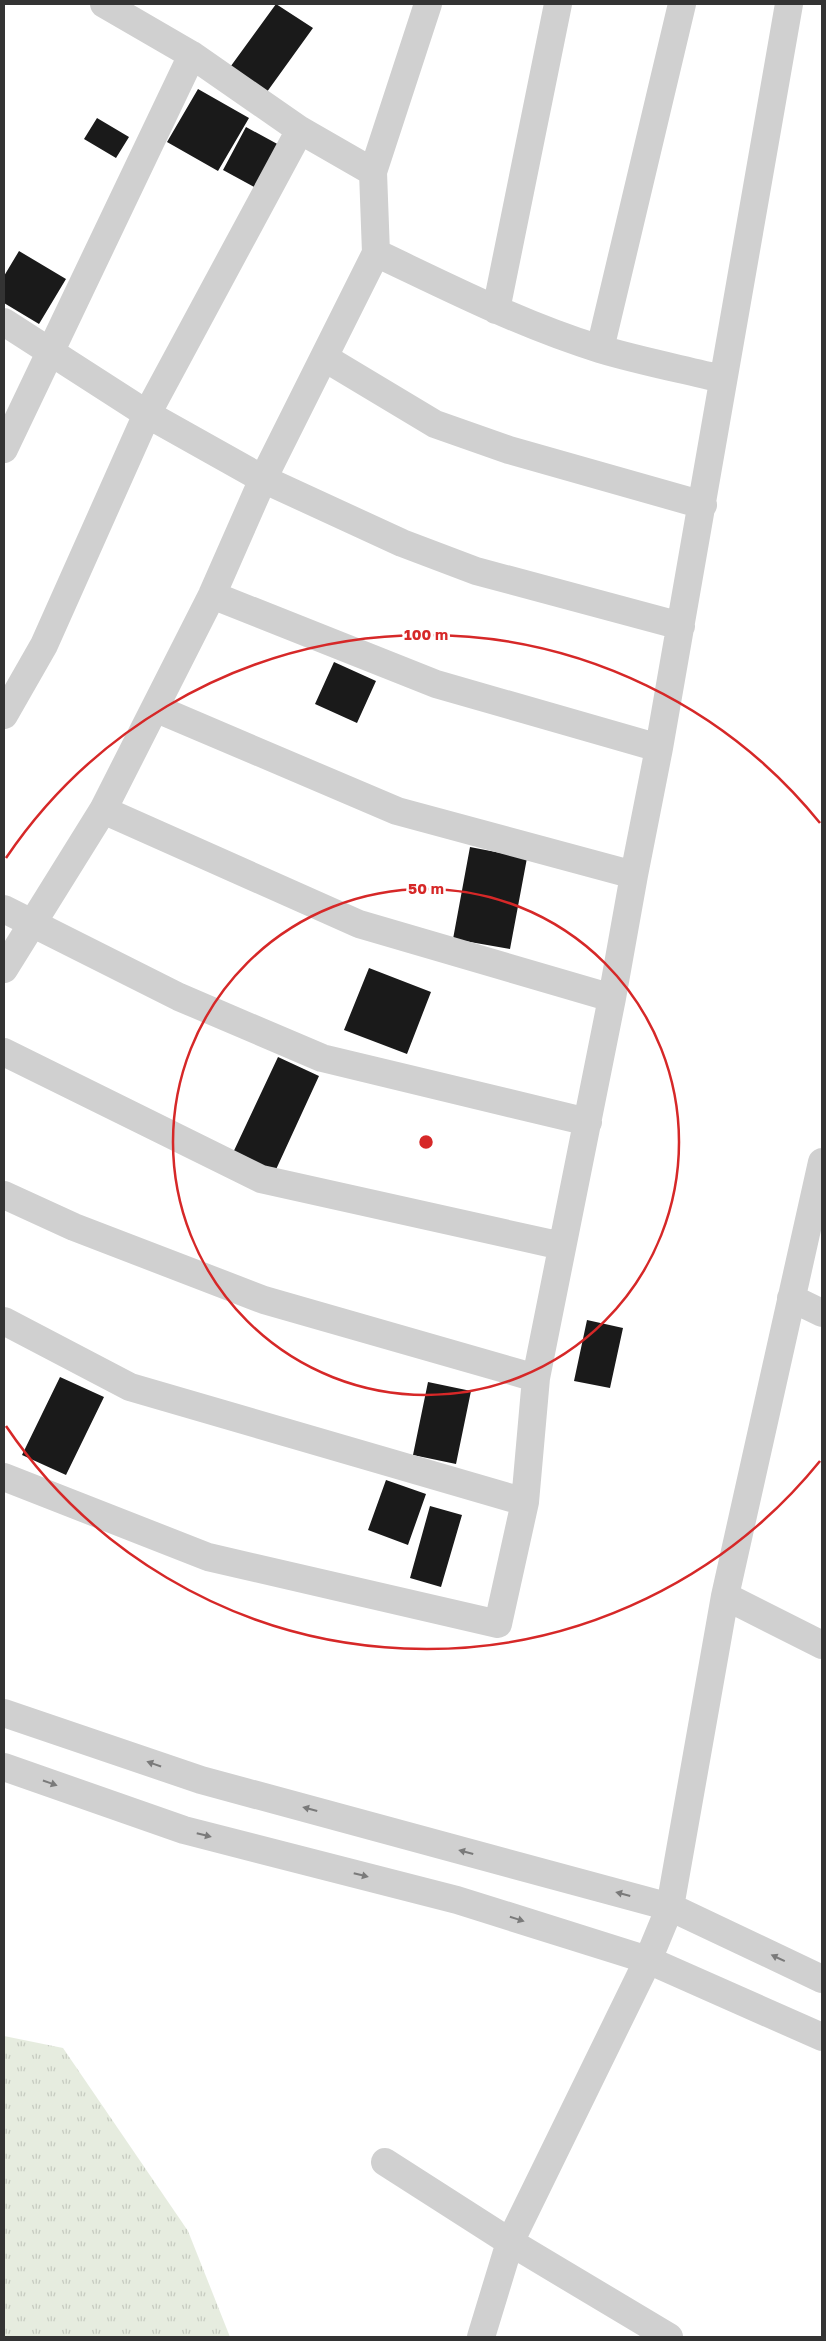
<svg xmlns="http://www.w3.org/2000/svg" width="826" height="2341" font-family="'Golos Text',sans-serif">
	<defs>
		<pattern id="grass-tufts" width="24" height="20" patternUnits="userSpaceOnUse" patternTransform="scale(1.25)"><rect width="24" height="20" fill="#e6ecdf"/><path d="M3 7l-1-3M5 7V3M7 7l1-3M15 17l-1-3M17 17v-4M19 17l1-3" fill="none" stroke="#c6cbc0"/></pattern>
	</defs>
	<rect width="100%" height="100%" fill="#fff"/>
	<path fill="url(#grass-tufts)" d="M4 2036 63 2048 188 2231 230 2337H4Z"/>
	<path fill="#1a1a1a" d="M276 4 313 28 264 96 228 70Z
		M198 89 249 118 218 171 167 142Z
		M97 118 129 137 116 158 84 139Z
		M246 127 281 146 258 189 223 170Z
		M19 251 66 279 39 324 4 303V276Z
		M334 662 376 681 357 723 315 704Z
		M470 847 527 858 510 949 453 939Z
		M369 968 431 992 407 1054 344 1030Z
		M278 1057 319 1076 273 1176 231 1157Z
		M587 1320 623 1328 610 1388 574 1381Z
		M60 1377 104 1397 66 1475 22 1455Z
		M428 1382 471 1391 456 1464 413 1455Z
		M386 1480 426 1494 408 1545 368 1530Z
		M430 1506 462 1515 441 1587 410 1578Z"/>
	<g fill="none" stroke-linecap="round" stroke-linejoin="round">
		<path stroke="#d0d0d0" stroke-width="28" d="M104 4 192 55 300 130 373 172
			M376 253C450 288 522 325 600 349 640 361 682 369 722 379
			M496 310 558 4
			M4 322 147 414 263 479 402 543 476 571 681 626
			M600 349 682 4
			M325 358 435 424 509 450 703 505
			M4 449 192 55
			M212 595 436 684 659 748
			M155 708 397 811 634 875
			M4 715 44 645 147 414 300 130
			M103 810 359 924 612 998
			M4 909 179 997 322 1058 588 1122
			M4 969 103 810 212 595 263 479 376 253 373 172 428 4
			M4 1052 261 1179 562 1246
			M4 1195 74 1227 264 1300 536 1378
			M791 1298 822 1313
			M4 1321 130 1387 525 1502
			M4 1477 208 1557 498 1624 525 1502 536 1378 612 998 634 875 659 748 789 4
			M725 1596 822 1645
			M4 1713 201 1780 670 1907 822 1979
			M4 1767 184 1830 457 1900 648 1960 822 2037
			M385 2162 510 2242 669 2337
			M481 2337 510 2242 648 1960 670 1907 725 1596 822 1162"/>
	</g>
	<defs><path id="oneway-solid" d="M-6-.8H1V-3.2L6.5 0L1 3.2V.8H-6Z" transform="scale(1.25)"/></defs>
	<g fill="#7a7a7a">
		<use href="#oneway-solid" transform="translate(154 1764) rotate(-161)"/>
		<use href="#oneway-solid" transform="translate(50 1783) rotate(19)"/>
		<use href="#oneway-solid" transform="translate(310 1809) rotate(-165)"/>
		<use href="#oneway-solid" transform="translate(204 1835) rotate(14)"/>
		<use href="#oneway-solid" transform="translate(466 1852) rotate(-165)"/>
		<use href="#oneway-solid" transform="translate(361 1875) rotate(14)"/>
		<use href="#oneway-solid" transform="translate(623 1894) rotate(-165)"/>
		<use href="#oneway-solid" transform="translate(517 1919) rotate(18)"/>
		<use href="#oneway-solid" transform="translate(778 1958) rotate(-155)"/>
	</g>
	<g fill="none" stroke="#d62828" stroke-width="2.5">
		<circle cx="426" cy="1142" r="253"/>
		<path d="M820 1461A507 507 0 0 1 6 1426M6 858A507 507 0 0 1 820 823"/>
	</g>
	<circle cx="426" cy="1142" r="8" fill="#d62828" stroke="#fff" stroke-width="2.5"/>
	<g font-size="15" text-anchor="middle" font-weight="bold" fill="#d62828" stroke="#fff" stroke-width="5" stroke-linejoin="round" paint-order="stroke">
		<text x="426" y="640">100 m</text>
		<text x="426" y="894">50 m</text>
	</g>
	<rect width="826" height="2341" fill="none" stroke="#333333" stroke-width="10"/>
</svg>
